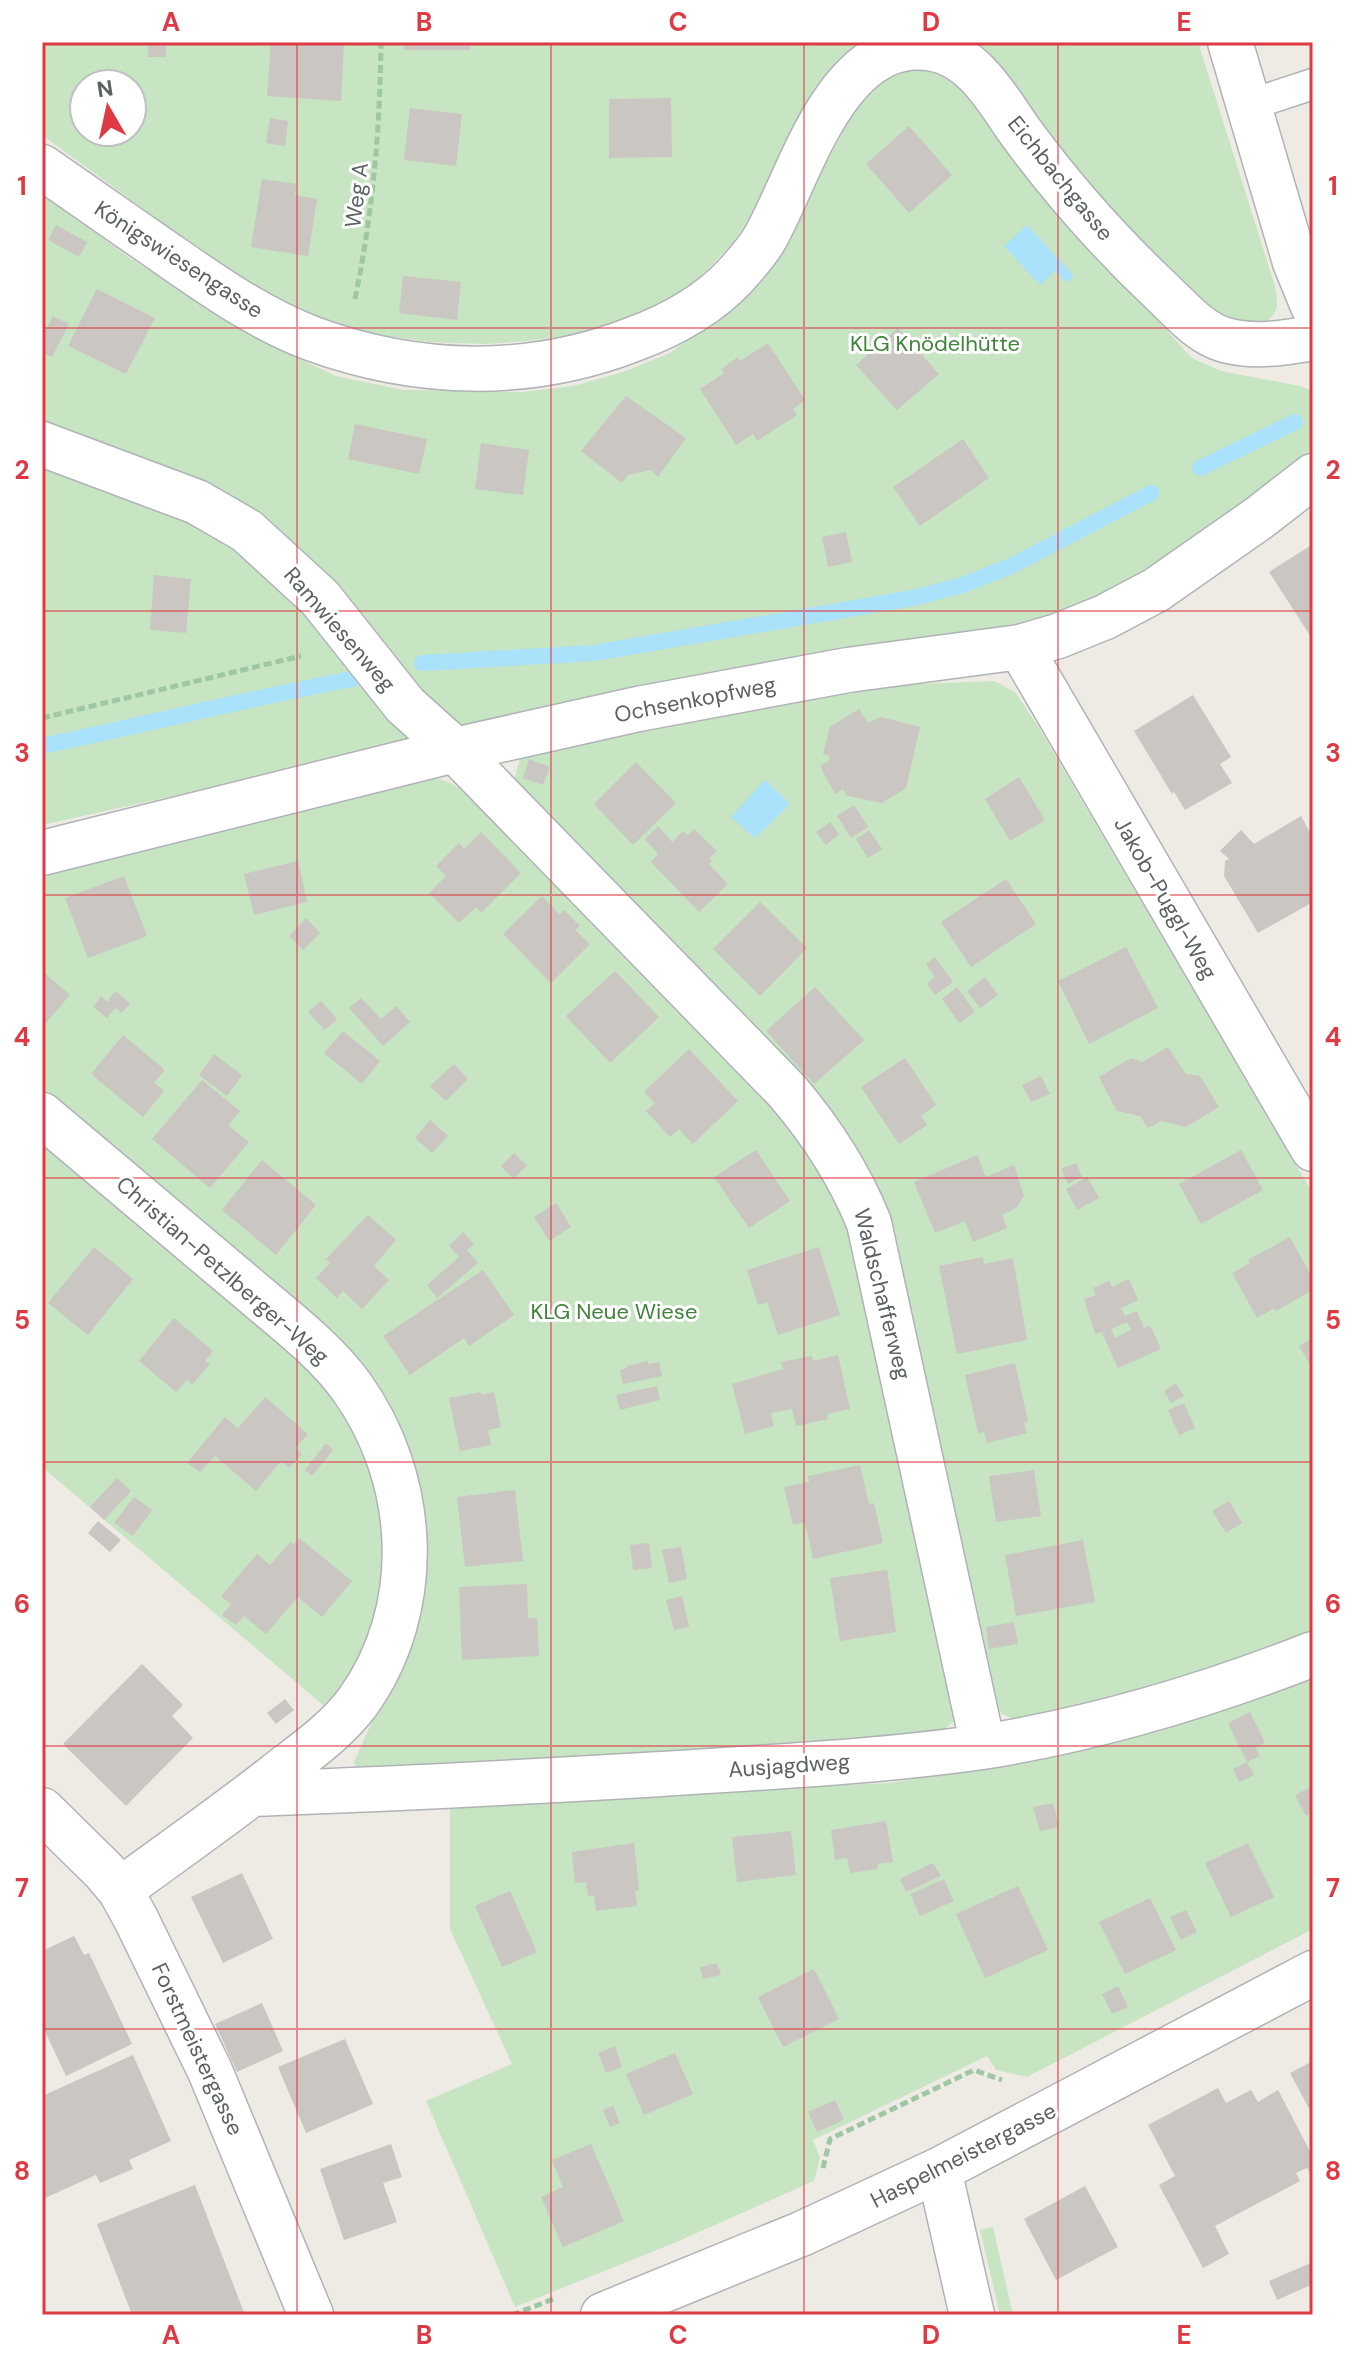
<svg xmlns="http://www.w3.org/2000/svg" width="1355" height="2357" font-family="'DM Sans',sans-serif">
	<rect width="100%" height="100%" fill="#eeebe5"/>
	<path fill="#c7e4c3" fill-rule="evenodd" d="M42 42H867L837 63 796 123 759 205 732 244 689 288 655 308 613 323 571 335 527 341 485 344 429 342 373 334 322 318 275 297 212 259 42 135ZM84 84H132V132H84Z
		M966 42H1198L1274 283C1280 306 1279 316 1257 327L1215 316 1126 228Z
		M919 65 955 77 982 111 1020 169 1192 358 1221 371 1300 386 1313 391V448L1291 469 1182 554 1070 612 1015 629 771 664 42 825V193L131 259 274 347 336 376 403 390 522 392 573 386 623 372 670 353 749 293 775 259 861 98 877 78Z
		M994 681 1015 692 1038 726 1313 1194V1632L1193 1676 1073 1709 1016 1720 1002 1714 993 1700 886 1227 513 785 520 757 777 703 917 684Z
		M436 778 451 783 472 797 799 1134 843 1208 955 1720 945 1729 777 1748 357 1768 354 1762 402 1654 405 1458 42 1094V873L414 780Z
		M42 1138 327 1385 368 1456 386 1520 385 1604 348 1682 323 1705 42 1467Z
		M1313 1677V1929L1027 2077 996 2070 987 2056 813 2140 820 2158 814 2181 674 2243 515 2307 426 2101 512 2064 450 1929V1804L889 1783 1019 1762 1159 1731Z
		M993 2227 1013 2315H1000L980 2230Z"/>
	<path fill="#a9e2fa" d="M1027 225 1074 276 1066 283 1055 271 1040 285 1004 246Z
		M765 780 790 804 755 838 731 817Z"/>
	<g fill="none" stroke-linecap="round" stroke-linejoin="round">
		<path stroke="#a9e2fa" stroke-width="16" d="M1200 468 1295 422
			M422 663 594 653 913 598 963 585 1011 566 1151 493
			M42 746C147 724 251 698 357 678"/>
	</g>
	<path fill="#cac6c2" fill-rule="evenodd" d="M148 42H166V57H148Z
		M271 42 344 43 341 101 267 96Z
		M404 42H470V50H404Z
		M671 98 672 157 609 158V99Z
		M410 108 462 114 456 166 404 160Z
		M270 118 288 121 285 146 266 143Z
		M909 126 952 175 909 213 866 164Z
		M262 179 297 184 295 195 317 199 308 256 251 247Z
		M56 225 87 242 79 257 48 240Z
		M403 276 461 282 457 320 399 313Z
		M97 289 155 318 126 374 68 346Z
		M53 316 69 324 52 357 42 352V336Z
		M898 328 939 374 897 410 856 365Z
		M768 343 805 400 793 409 797 415 757 441 753 434 736 445 700 389 724 373 721 369 738 357 740 361Z
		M626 396 686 438 658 477 651 470 628 475 622 483 581 451Z
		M355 424 427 439 419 474 348 459Z
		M963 439 989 478 920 526 893 487Z
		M481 443 529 450 523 495 475 489Z
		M846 532 852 562 828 567 822 537Z
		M1313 544V640L1269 572Z
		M154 575 191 579 186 633 150 630Z
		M1193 695 1231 757 1220 764 1232 783 1185 810 1174 792 1172 794 1134 731Z
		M859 709 868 723 881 717 920 727 906 788 882 803 847 796 843 789 835 794 820 766 829 761 830 755 823 754 830 727Z
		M529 759 550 767 543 785 523 778Z
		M636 762 676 803 633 845 594 804Z
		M1019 777 1045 820 1010 841 985 799Z
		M854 805 868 827 851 838 837 816Z
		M1301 816 1313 838V902L1258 933 1224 876 1225 861 1229 859 1220 851 1241 830 1254 844Z
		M830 822 839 834 826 845 816 832Z
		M658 826 672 842 683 831 688 835 694 829 717 851 709 858 712 861 709 864 728 884 699 912 651 862 658 854 645 839Z
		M869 830 882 849 868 858 856 839Z
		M481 832 521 873 481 913 476 907 459 923 429 893 446 876 436 866 459 843 464 849Z
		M298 861 307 902 254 915 244 874Z
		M124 876 147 936 88 958 65 898Z
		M1006 879 1036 924 971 967 941 922Z
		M542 896 560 915 564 910 580 926 575 930 590 944 551 983 503 934Z
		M760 902 807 948 760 996 713 949Z
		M306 918 320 933 303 950 289 936Z
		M1126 947 1158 1008 1089 1044 1058 981Z
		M935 957 953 982 935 995 927 984 935 977 926 964Z
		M42 971 70 995 42 1027Z
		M615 971 659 1017 610 1063 566 1016Z
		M985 977 998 995 980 1008 967 991Z
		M815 987 864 1040 814 1084 766 1031Z
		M957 987 975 1012 959 1023 942 999Z
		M115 991 130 1003 122 1013 115 1008 107 1018 93 1007 101 996 107 1002Z
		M361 998 381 1019 396 1006 410 1022 383 1046 349 1008Z
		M321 1001 337 1019 325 1030 308 1012Z
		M343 1031 380 1061 362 1084 324 1053Z
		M123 1035 165 1070 154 1083 164 1091 143 1117 91 1074Z
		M1168 1047 1186 1074 1200 1076 1219 1107 1186 1127 1161 1121 1148 1128 1140 1116 1117 1111 1099 1077 1131 1058 1142 1062Z
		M689 1049 738 1101 693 1144 679 1129 670 1137 646 1111 655 1103 644 1092Z
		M214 1054 242 1075 227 1096 199 1075Z
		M905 1058 936 1105 921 1116 927 1125 899 1144 861 1087Z
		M454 1064 468 1079 446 1101 430 1086Z
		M1041 1076 1050 1094 1031 1102 1022 1085Z
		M202 1080 240 1111 228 1125 249 1142 210 1188 152 1139Z
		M430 1120 448 1136 432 1153 415 1138Z
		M756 1150 790 1201 749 1228 714 1177Z
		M1241 1150 1263 1190 1201 1224 1179 1184Z
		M514 1153 527 1166 513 1179 501 1166Z
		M977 1155 986 1177 1014 1165 1024 1196 1016 1208 1002 1215 1007 1228 973 1242 965 1221 935 1233 914 1182Z
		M262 1160 316 1205 276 1255 222 1210Z
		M1076 1163 1082 1177 1068 1184 1061 1169Z
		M1087 1177 1099 1198 1077 1210 1066 1189Z
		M556 1203 571 1227 549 1241 534 1217Z
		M368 1215 396 1240 374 1266 389 1280 362 1309 343 1291 337 1298 316 1278 330 1263 326 1259Z
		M463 1232 474 1244 467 1250 478 1263 437 1298 427 1285 459 1257 449 1246Z
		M1290 1237 1313 1279V1290L1276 1311 1274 1308 1257 1318 1232 1273 1250 1263 1248 1260Z
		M94 1247 133 1279 88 1335 48 1303Z
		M819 1247 840 1315 778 1335 767 1302 758 1305 747 1270Z
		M983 1257 984 1264 1013 1258 1027 1340 957 1354 939 1266Z
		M483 1270 514 1315 469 1346 464 1338 410 1375 383 1336Z
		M1129 1279 1138 1300 1121 1308 1125 1316 1137 1311 1144 1328 1150 1325 1161 1349 1118 1368 1102 1333 1108 1330 1095 1334 1084 1299 1096 1295 1093 1288 1109 1281 1112 1287ZM1127 1322 1131 1330 1115 1338 1111 1329Z
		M174 1318 213 1351 205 1361 210 1364 192 1385 187 1380 176 1392 139 1361Z
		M1313 1338V1370L1299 1346Z
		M838 1355 850 1409 827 1414 828 1419 796 1426 792 1409 771 1413 774 1426 745 1434 732 1384 783 1369 781 1362 812 1356 813 1361Z
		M648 1361V1364L659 1362 662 1376 623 1384 620 1370 627 1368V1366Z
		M1015 1363 1028 1421 1024 1423 1027 1433 987 1443 984 1432 978 1433 965 1375Z
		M1176 1383 1184 1396 1171 1403 1164 1391Z
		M657 1386 660 1400 620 1410 616 1395Z
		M481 1392V1395L494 1392 501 1427 488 1430 491 1445 460 1451 449 1398Z
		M265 1397 308 1434 295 1448 302 1454 289 1468 281 1461 256 1491 215 1456 200 1472 187 1463 225 1417 238 1428Z
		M1184 1403 1195 1428 1179 1435 1168 1410Z
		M326 1443 333 1450 312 1476 305 1470Z
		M860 1465 869 1504 874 1503 883 1543 813 1559 805 1522 793 1525 784 1487 809 1482 808 1476Z
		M1034 1470 1041 1516 996 1522 989 1476Z
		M117 1478 131 1491 104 1520 90 1507Z
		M515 1490 523 1561 465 1567 457 1497Z
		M134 1497 152 1510 133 1536 114 1523Z
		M1229 1501 1242 1523 1226 1533 1212 1511Z
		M98 1521 121 1540 110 1552 88 1533Z
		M299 1538 352 1581 322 1617 298 1597 266 1634 244 1616 236 1625 222 1615 231 1604 221 1596 257 1554 270 1565 290 1542 294 1544Z
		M1083 1540 1095 1602 1016 1616 1005 1555Z
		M649 1543 652 1568 633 1570 630 1545Z
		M681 1547 687 1579 669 1583 662 1550Z
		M887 1570 896 1632 840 1641 830 1578Z
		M527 1584 528 1618H537L539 1656 462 1660 459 1587Z
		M682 1596 689 1627 674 1630 666 1600Z
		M1014 1622 1018 1644 989 1649 986 1627Z
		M142 1664 183 1705 172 1716 193 1738 126 1806 63 1744Z
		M285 1699 294 1710 276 1724 267 1713Z
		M1250 1712 1265 1743 1255 1747 1260 1756 1247 1762 1228 1723Z
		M1247 1762 1254 1775 1239 1782 1233 1769Z
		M1313 1786V1821L1309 1814 1306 1816 1295 1795Z
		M1053 1803 1059 1827 1040 1831 1033 1807Z
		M886 1821 893 1862 877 1864 878 1869 850 1873 847 1858 835 1860 831 1830Z
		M791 1831 796 1875 737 1882 732 1837Z
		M634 1843 639 1890 635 1891 637 1906 596 1911 594 1895 588 1896 586 1882 575 1883 572 1852Z
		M1248 1843 1274 1897 1231 1917 1205 1863Z
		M933 1863 941 1876 906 1892 900 1879Z
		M242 1873 273 1939 223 1963 191 1897Z
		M944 1879 954 1901 920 1916 910 1894Z
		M1018 1886 1048 1950 985 1978 956 1914Z
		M510 1891 537 1952 502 1967 475 1906Z
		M1150 1898 1176 1950 1125 1974 1099 1922Z
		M1186 1910 1197 1932 1181 1940 1170 1917Z
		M74 1936 84 1955 89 1953 132 2044 66 2076 42 2025V1951Z
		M717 1963 721 1975 703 1979 700 1967Z
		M814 1969 839 2019 783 2047 758 1997Z
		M1118 1986 1128 2007 1112 2014 1102 1994Z
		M262 2003 283 2051 237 2072 215 2024Z
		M345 2039 373 2104 306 2133 278 2067Z
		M615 2046 622 2067 606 2073 598 2053Z
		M675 2053 693 2094 644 2115 626 2074Z
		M133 2055 171 2141 129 2160 133 2169 100 2183 96 2175 45 2198 42 2191V2096Z
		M1313 2061V2116L1290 2073Z
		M1218 2088 1226 2103 1251 2090 1258 2102 1278 2090 1313 2157V2179L1307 2168 1296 2173 1300 2181 1215 2226 1229 2254 1203 2268 1159 2185 1175 2176 1148 2125Z
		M835 2100 844 2120 817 2132 808 2112Z
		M613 2106 620 2123 610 2127 603 2110Z
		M391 2144 402 2177 383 2183 397 2222 344 2240 320 2169Z
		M591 2144 624 2221 563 2247 541 2197 563 2187 552 2160Z
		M195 2185 245 2315H124L131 2312 97 2224Z
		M1085 2186 1118 2247 1056 2280 1024 2219Z
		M1311 2263 1313 2284 1277 2300 1269 2281Z"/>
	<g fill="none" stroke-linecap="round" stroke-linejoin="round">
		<defs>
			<path id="lane" d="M1249 105 1313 84"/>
			<path id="street" d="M1230 42 1295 262 1313 306
				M42 167C84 196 126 225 167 254 213 286 260 319 313 339 418 377 529 380 634 339 672 325 707 306 735 276 746 264 757 252 765 238 801 175 837 31 934 49 974 56 998 100 1019 130 1062 189 1109 242 1162 292 1181 310 1200 333 1225 340 1254 348 1284 343 1313 338
				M42 444 197 502 247 531 320 598 405 705 455 750 787 1091C822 1132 849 1173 869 1223L983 1746
				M1020 647 1313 1149
				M42 853 455 750 638 709 848 670 1020 647 1058 636 1105 617 1156 590 1259 518 1313 476
				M42 1115C110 1172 178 1229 245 1286 282 1318 322 1347 351 1386 418 1479 425 1609 357 1703 335 1732 304 1753 276 1775 225 1815 172 1852 120 1890
				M252 1794C389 1789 526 1782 662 1774 769 1767 876 1762 982 1747 1096 1729 1206 1696 1313 1654
				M42 1810 104 1871 120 1890 136 1919 210 2071 311 2315
				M939 2170 972 2315
				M603 2315 801 2234 939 2170 1313 1973"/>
		</defs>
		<use href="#lane" stroke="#b0b3b6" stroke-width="33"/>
		<use href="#street" stroke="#b0b3b6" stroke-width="47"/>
		<path stroke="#9ec7a3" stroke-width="5" stroke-dasharray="8 4" stroke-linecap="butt" d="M355 299C373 211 380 131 381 42
			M42 718 301 656
			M823 2168 830 2139 974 2070 1002 2080
			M512 2315 556 2298"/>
		<use href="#lane" stroke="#fff" stroke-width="30"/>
		<use href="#street" stroke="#fff" stroke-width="44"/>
	</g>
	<path fill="none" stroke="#de3a44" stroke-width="2" stroke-opacity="0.55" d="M297 42V2315M551 42V2315M804 42V2315M1058 42V2315M42 328H1313M42 611H1313M42 895H1313M42 1178H1313M42 1462H1313M42 1746H1313M42 2029H1313"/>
	<g text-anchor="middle" stroke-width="6" stroke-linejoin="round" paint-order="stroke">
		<g font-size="22" fill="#5c6164" stroke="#fff">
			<text transform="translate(1061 178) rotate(51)" y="8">Eichbachgasse</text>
			<text transform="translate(356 195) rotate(-83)" y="8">Weg A</text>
			<text transform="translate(179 259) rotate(33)" y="8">Königswiesengasse</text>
			<text transform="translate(340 629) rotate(49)" y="8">Ramwiesenweg</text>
			<text transform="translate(695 699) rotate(-11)" y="8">Ochsenkopfweg</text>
			<text transform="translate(1166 898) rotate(60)" y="8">Jakob-Puggl-Weg</text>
			<text transform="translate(223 1270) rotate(41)" y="8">Christian-Petzlberger-Weg</text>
			<text transform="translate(883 1294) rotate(76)" y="8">Waldschafferweg</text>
			<text transform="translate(789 1765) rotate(-4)" y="8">Ausjagdweg</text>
			<text transform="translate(198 2049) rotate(65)" y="8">Forstmeistergasse</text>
			<text transform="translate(963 2155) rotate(-27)" y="8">Haspelmeistergasse</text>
		</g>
		<g font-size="22" fill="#42843b" stroke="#fff">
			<text x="935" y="351">KLG Knödelhütte</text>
			<text x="614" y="1319">KLG Neue Wiese</text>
		</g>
	</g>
	<rect width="1355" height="2357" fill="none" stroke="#ffffff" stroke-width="88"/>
	<g transform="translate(108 108) rotate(351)"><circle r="38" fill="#ffffff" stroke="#bec0c1" stroke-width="2"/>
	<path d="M0-6L14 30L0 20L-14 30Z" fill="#de3a44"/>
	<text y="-12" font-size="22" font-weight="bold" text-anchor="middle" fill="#5c6164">N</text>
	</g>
	<rect x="44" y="44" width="1267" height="2269" fill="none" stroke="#de3a44" stroke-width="3"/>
	<g font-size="26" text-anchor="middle" font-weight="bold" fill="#de3a44">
		<text x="171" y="31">A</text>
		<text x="424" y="31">B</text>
		<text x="678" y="31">C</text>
		<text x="931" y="31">D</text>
		<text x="1184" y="31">E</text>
		<text x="22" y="195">1</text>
		<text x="1333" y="195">1</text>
		<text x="22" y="479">2</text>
		<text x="1333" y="479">2</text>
		<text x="22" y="762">3</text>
		<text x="1333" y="762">3</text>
		<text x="22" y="1046">4</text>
		<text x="1333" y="1046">4</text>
		<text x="22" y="1329">5</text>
		<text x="1333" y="1329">5</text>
		<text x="22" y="1613">6</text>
		<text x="1333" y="1613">6</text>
		<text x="22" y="1897">7</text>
		<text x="1333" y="1897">7</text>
		<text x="22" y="2180">8</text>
		<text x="1333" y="2180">8</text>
		<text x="171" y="2344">A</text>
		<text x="424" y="2344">B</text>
		<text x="678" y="2344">C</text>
		<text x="931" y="2344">D</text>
		<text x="1184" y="2344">E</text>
	</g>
</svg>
